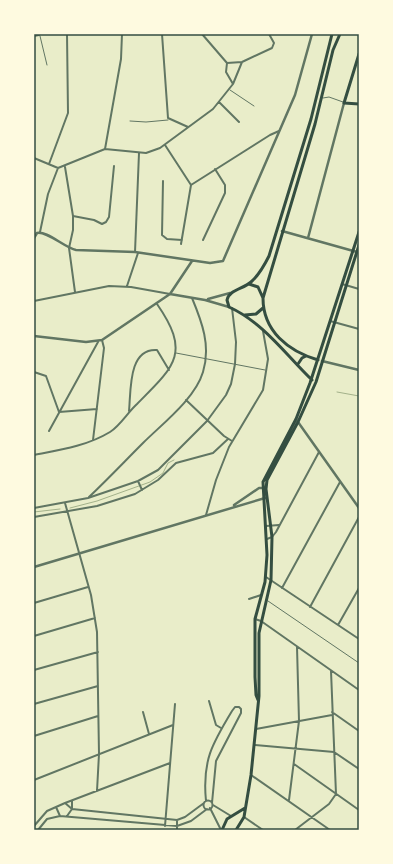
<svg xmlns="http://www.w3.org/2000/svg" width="393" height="864" font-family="'Noto Sans',sans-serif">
	<rect width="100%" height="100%" fill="#e9edc9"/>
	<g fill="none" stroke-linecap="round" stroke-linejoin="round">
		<path stroke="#a3b18a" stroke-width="1" d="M337 392 359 396
			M70 508 97 501 150 482 163 473 168 463 174 460
			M34 512 60 509"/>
		<path stroke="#617663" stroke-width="1" d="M40 36 47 65
			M230 90 254 106
			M323 98 329 97 343 102
			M130 121 146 122 168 120
			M176 353 265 370
			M268 601 359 663"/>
		<path stroke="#617663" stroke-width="2" d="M162 34 168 118 188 127
			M202 34 227 63
			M34 36 39 35
			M227 63 242 62 272 48 274 43 269 34
			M227 63 226 72 233 84
			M219 102 239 122
			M165 145 191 185 181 244
			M105 149 121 59 122 34
			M34 158 58 168 105 149 146 153 160 148 213 109 233 84 242 62
			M49 164 68 113 67 34
			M65 167 73 216V230L69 248 75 292
			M163 181 162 235 167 239 182 240
			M191 185 270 135 279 131
			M73 216 94 220 102 224 106 222 109 217 114 166
			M40 232 48 194 58 168
			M203 240 225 193V185L215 169
			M135 252 139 153
			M342 284 359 289
			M127 286 138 253
			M34 301 109 286 131 287 170 294
			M330 321 359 329
			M34 372 46 376 59 412 97 409
			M186 400 224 436 232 441
			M129 411C131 391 128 348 157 350L169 370
			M49 431 98 342
			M93 440 104 348 102 340
			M34 455C60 450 87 446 110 432 120 426 128 412 137 404 175 366 191 353 157 304
			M138 481 142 490
			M89 497C107 480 125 461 143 443 162 424 195 399 203 372 211 346 202 322 192 298
			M65 503 91 595 97 632 99 754 97 791
			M34 508 88 498 138 481 158 470 207 421 226 395 231 384 235 364 236 342 232 308
			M206 515 216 480 229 447 263 390 268 359 263 331
			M34 517 97 506 135 494 158 480 176 463 213 453 228 439
			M266 526 279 525
			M267 539 272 537 276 532 319 452
			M266 577 359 639
			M282 588 340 482
			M249 599 261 595
			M34 603 88 587
			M310 607 359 517
			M255 619 261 621 359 690
			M338 625 359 588
			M34 636 95 618
			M34 670 98 652
			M209 701 216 725 221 728
			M34 704 98 686
			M143 712 149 734
			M332 712 359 731
			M256 729 332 715
			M34 736 98 716
			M255 745 334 752 359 769
			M294 764 359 810
			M251 775 330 830
			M34 780 173 725
			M289 800 299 721 297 647
			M203.5 805a4.5 4.5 0 1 1 9 0a4.5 4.5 0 1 1-9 0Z
			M206 801C202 761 212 744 232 711L235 707H239L241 709V713L216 761 212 803
			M65 803 170 763
			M213 805 231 816
			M56 807 60 816
			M210 808 221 830
			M67 816 72 809V801
			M244 817 263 830
			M34 826 47 811 65 803 72 809 177 820 185 817 204 803
			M165 826 175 704
			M38 830 47 819 60 816 177 826 191 821 207 809
			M177 830V820
			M295 830 329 804 336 794 331 671"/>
		<path stroke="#617663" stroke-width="2.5" d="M282 231 357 252
			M34 238 37 233C46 230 65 248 76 250L135 252 210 263 223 261 295 95 312 34
			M308 238 344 103
			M170 294 205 300 229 307
			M208 299 230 293
			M34 336 86 342 102 340 170 294 192 261
			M322 361 359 370
			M298 422 359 508
			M234 505 259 488H265
			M34 567 265 498"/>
		<path stroke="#344e41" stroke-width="3" d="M359 54 344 103 359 104
			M249 284 258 287 263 298
			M245 315 256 314 263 308
			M318 360C288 351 263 331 263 298L315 124 333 50 340 34
			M298 364 302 358 306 356
			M312 380C285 354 264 323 229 307L227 300C229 290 243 289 251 282 259 275 264 266 269 256L311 119 332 34
			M258 700 256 695 255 677V619L265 582 267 555 263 482 296 419 310 383 359 232
			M222 830 227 819 245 808
			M236 830 244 817 251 775 259 696V633L271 580 272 537 266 489 267 480 298 422 316 382 359 245"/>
	</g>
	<rect width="393" height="864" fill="none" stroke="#fefae0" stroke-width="70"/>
	<rect x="35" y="35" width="323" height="794" fill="none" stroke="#344e41" stroke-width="1.5"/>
</svg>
